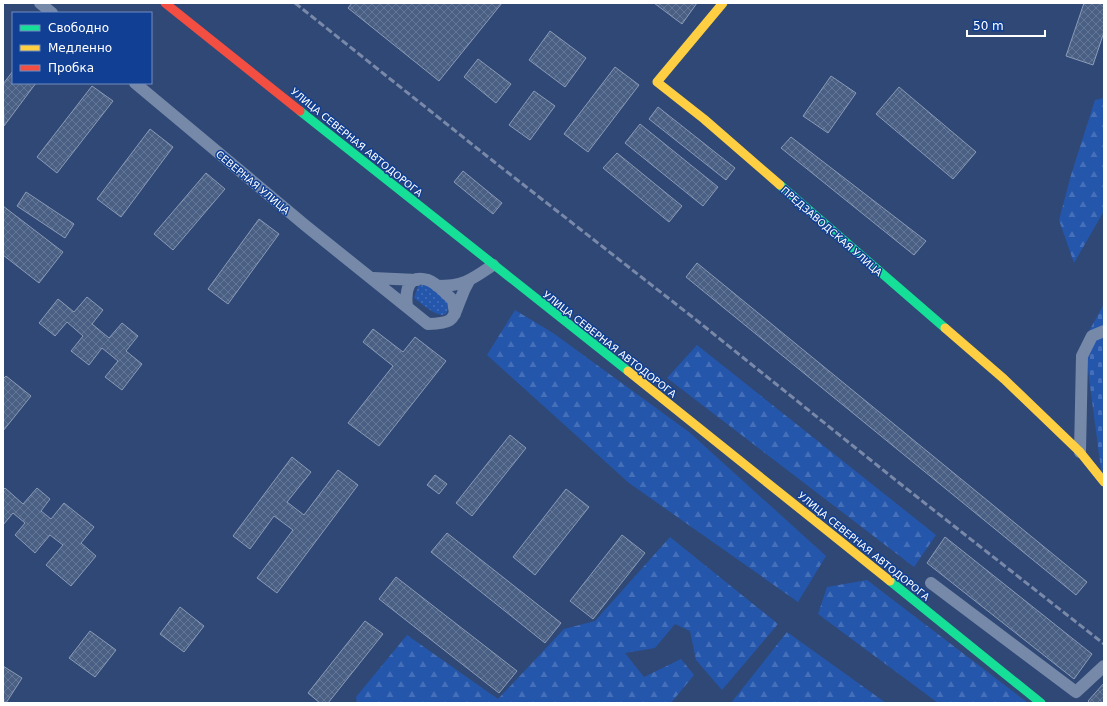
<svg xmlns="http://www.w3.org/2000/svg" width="1107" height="706" font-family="'DejaVu Sans',sans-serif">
	<defs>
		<pattern id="grass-dots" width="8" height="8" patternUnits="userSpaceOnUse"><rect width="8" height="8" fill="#2456ac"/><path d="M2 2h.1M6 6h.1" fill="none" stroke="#456fb8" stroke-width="1.8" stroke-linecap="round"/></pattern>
		<pattern id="forest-firs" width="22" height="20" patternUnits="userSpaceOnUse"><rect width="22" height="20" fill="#2456ac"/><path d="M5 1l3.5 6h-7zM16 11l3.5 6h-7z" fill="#456fb8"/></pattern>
		<pattern id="cemetery-stones" width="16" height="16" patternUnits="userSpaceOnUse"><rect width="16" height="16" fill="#2456ac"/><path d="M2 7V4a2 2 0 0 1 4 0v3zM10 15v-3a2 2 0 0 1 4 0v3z" fill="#456fb8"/></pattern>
		<pattern id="building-cross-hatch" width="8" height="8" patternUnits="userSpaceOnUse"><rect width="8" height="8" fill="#4a5f84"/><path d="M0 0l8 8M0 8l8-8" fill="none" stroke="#657796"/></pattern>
	</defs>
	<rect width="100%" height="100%" fill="#2f4876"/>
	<path fill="url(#grass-dots)" d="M426 284 448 301 450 308C449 309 446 313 446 314 438 319 420 302 414 298L418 286Z"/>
	<path fill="url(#forest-firs)" d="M1104 98V211L1074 263 1059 220 1071 175 1095 100Z
		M515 310 553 333 689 432 826 556 798 602 629 483 487 355Z
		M697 345 936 535 914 567 667 378Z
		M670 537 778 624 722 690 696 660 690 631 675 624 655 648 625 653 644 677 681 659 694 675 671 703H357L356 697 407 635 498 699 564 629 595 621Z
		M867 580 1028 703H938L818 614 827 587Z
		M787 632 886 703H731Z"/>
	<path fill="url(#cemetery-stones)" d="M1104 304V479L1102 477 1084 340Z"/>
	<path fill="url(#building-cross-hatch)" stroke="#8c9bb6" d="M352 3H502L439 81 348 8Z
		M654 3H697L682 24Z
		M1084 3H1104V32L1093 65 1066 56Z
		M550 31 586 58 565 87 529 60Z
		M478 59 511 84 496 103 464 77Z
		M615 67 639 85 588 152 564 134Z
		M13 71V83H36L4 126 3 84Z
		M831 76 856 93 828 133 803 116Z
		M92 86 113 101 57 173 37 157Z
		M899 87 976 152 953 179 876 114Z
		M534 91 555 106 530 140 509 125Z
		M658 107 735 168 726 180 649 119Z
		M640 124 718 187 703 206 625 143Z
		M150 129 173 147 121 217 97 199Z
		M791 137 926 241 914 255 781 148Z
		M617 153 682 206 669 222 603 168Z
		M463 171 502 203 493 214 454 182Z
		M206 173 225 189 173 250 154 234Z
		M26 192 74 224 65 238 17 206Z
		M3 206 63 252 39 283 3 255Z
		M259 219 279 234 228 304 208 289Z
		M697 263 1087 582 1076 595 686 277Z
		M87 297 103 310 92 324 109 338 122 323 138 336 126 351 142 364 122 390 105 377 118 361 102 348 89 365 71 351 83 336 67 322 55 336 39 323 58 299 74 312Z
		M373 329 403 352 415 337 446 361 379 446 348 423 393 366 363 342Z
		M6 376 31 396 3 431V379Z
		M510 435 526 448 472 516 456 503Z
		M292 457 311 472 287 502 304 515 338 470 358 485 277 593 257 578 293 530 274 516 250 549 233 536Z
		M435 475 447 484 439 494 427 485Z
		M5 488 23 504 37 488 50 499 41 511 51 519 64 503 94 527 81 543 96 556 71 586 46 565 63 545 50 535 35 553 15 535 25 523 13 513 3 525V490Z
		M566 489 589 507 535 575 513 557Z
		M447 533 561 623 545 643 431 552Z
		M622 535 645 553 593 619 570 601Z
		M945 537 1092 654 1074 679 927 563Z
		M396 577 517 671 499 693 379 599Z
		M180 607 204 626 184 652 160 634Z
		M365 621 383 634 328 703H320L308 693Z
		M90 631 116 650 95 677 69 658Z
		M3 666 22 678 6 703 3 701Z
		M1104 683V703H1090L1088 701Z"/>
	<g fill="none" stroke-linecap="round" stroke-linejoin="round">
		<path stroke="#7789a9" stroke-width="12" d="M40 3 52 13
			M135 83 306 226 428 324C455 323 452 320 461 298 463 292 466 286 469 281
			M373 278 417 280
			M437 286C464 286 471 280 493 265
			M407 306C405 291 408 274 428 280 437 283 446 294 453 300L455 314
			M1080 452 1082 356 1092 336 1104 331
			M931 583 1076 692 1104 666"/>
		<path stroke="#16e098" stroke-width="9" d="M300 111 628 371
			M780 185 945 328
			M890 581 1041 703"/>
		<path stroke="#ffcf43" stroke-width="9" d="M723 3 657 82 704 119 780 185
			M945 328 1004 379 1080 452 1104 482
			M628 371 890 581"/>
		<path stroke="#f24e42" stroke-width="9" d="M165 3 300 111"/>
		<path stroke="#7a89a9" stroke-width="3" stroke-dasharray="7 3" stroke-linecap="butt" d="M295 3 488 157 695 319 898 482 1104 644"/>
	</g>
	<g text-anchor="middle" stroke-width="3" stroke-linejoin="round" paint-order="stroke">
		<g font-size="10" fill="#fff" stroke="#113f94">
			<text transform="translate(357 142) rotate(39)" y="4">УЛИЦА СЕВЕРНАЯ АВТОДОРОГА</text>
			<text transform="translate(253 182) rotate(40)" y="4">СЕВЕРНАЯ УЛИЦА</text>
			<text transform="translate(832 231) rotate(41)" y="4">ПРЕДЗАВОДСКАЯ УЛИЦА</text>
			<text transform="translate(610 344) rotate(38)" y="4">УЛИЦА СЕВЕРНАЯ АВТОДОРОГА</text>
			<text transform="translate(864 546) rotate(39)" y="4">УЛИЦА СЕВЕРНАЯ АВТОДОРОГА</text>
		</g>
	</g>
	<rect width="1107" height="706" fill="none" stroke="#ffffff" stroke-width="8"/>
	<rect x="12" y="12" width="140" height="72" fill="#113f94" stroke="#708cbf"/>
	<rect x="20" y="25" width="20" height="6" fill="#16e098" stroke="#708cbf"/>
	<text x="48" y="32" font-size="12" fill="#ffffff">Свободно</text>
	<rect x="20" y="45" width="20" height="6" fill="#ffcf43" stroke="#708cbf"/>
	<text x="48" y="52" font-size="12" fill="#ffffff">Медленно</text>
	<rect x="20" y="65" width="20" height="6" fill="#f24e42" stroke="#708cbf"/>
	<text x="48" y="72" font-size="12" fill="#ffffff">Пробка</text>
	<path d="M967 30v6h78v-6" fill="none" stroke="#ffffff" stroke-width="2"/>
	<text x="973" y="30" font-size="12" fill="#ffffff" stroke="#113f94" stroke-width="3" paint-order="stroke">50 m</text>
</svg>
